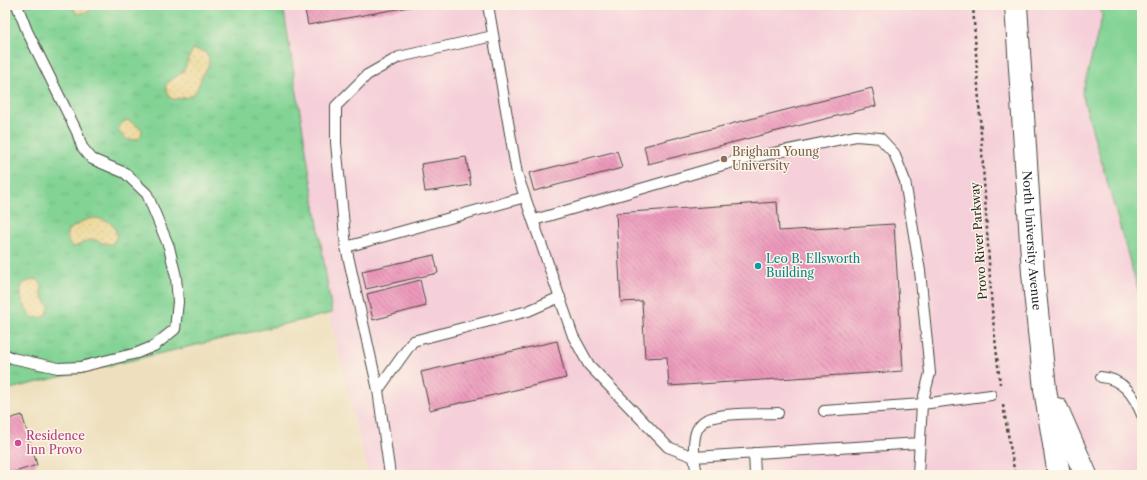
<svg xmlns="http://www.w3.org/2000/svg" width="1147" height="480" font-family="'Libre Caslon Text',serif">
	<defs>
		<pattern id="grass-tufts" width="24" height="20" patternUnits="userSpaceOnUse"><rect width="24" height="20" fill="#82d394"/><path d="M3 7l-1-3M5 7V3M7 7l1-3M15 17l-1-3M17 17v-4M19 17l1-3" fill="none" stroke="#70b580"/></pattern>
		<pattern id="sand-dots" width="8" height="8" patternUnits="userSpaceOnUse"><rect width="8" height="8" fill="#eeda9e"/><path d="M2 2h.1M6 6h.1" fill="none" stroke="#cb8" stroke-width="1.8" stroke-linecap="round"/></pattern>
		<pattern id="building-back-hatch" width="6" height="6" patternUnits="userSpaceOnUse"><rect width="6" height="6" fill="#ed99bc"/><path d="M-1 5l2 2M0 0l6 6M5-1l2 2" fill="none" stroke="#c07d99"/></pattern>
	</defs>
	<rect width="100%" height="100%" fill="#fcf5e5"/>
	<filter id="ink" filterUnits="userSpaceOnUse"><feTurbulence type="fractalNoise" baseFrequency=".025" numOctaves="2"/><feDisplacementMap in="SourceGraphic" scale="8" xChannelSelector="R" yChannelSelector="G"/><feConvolveMatrix kernelMatrix="1 2 1 2 8 2 1 2 1" color-interpolation-filters="sRGB"/></filter>
	<filter id="wash" filterUnits="userSpaceOnUse"><feTurbulence type="fractalNoise" baseFrequency=".012" numOctaves="4" result="noise"/><feDisplacementMap in="SourceGraphic" scale="16" xChannelSelector="R" yChannelSelector="G"/><feGaussianBlur stdDeviation="0.9" result="paint"/><feColorMatrix in="noise" values="0 0 0 0 0 0 0 0 0 0 0 0 0 0 0 0 0 1.4 0 .05"/><feComposite in="paint" operator="in"/></filter>
	<g filter="url(#wash)">
		<rect width="100%" height="100%" fill="#eee0be"/>
		<path fill="#f5cfd9" d="M282 5H1142V475H368L329 312Z"/>
		<path fill="url(#grass-tufts)" stroke="#567f60" d="M5 5H283L332 313 5 390Z"/>
		<path fill="url(#sand-dots)" stroke="#8c8264" d="M72 5H91L90 11 77 14Z
			M193 49 205 52C212 63 209 64 203 74 197 86 199 96 182 98 177 99 174 100 170 98L165 86 168 82 183 72Z
			M128 120 142 129 141 136 138 139 128 140 120 133 118 129 123 122Z
			M95 218C107 220 115 223 117 236L112 244C104 245 98 239 90 240 86 240 80 246 72 247L68 241 67 231 85 220Z
			M34 279 38 280 42 285 41 293 49 308 47 314 44 317 33 318C26 310 15 293 24 283Z"/>
		<path fill="#82d394" stroke="#567f60" d="M1100 5H1142V304L1082 94 1102 17Z"/>
		<g id="blocks">
			<path fill="url(#building-back-hatch)" d="M304 5H414V6L308 25Z
				M872 88 876 106 648 164 644 146Z
				M617 151 622 168 534 191 529 173Z
				M466 157 471 185 425 192 421 164Z
				M777 202 779 231 894 224 903 371 669 386 667 357 645 358 642 301 621 302 616 213Z
				M434 255 438 273 366 289 362 271Z
				M420 280 426 306 373 320 367 294Z
				M557 341 566 378 430 410 421 372Z
				M22 415 37 465 5 475V420Z"/>
		</g>
	</g>
	<g filter="url(#ink)">
		<use href="#blocks" fill-opacity="0" stroke="#484641" stroke-width="1"/>
		<g fill="none" stroke-linecap="round" stroke-linejoin="round">
			<defs>
				<path id="service" d="M488 5 517 174 573 336 589 365 668 447 694 457C694 446 693 432 701 424 712 411 761 414 778 413
					M534 220 740 160 856 136 880 138 894 153 905 181 920 271 930 373 922 404 918 475
					M346 247 525 197
					M5 354 12 358 58 368 80 367 137 353 154 346 175 329 178 302 176 277 169 247 147 194 125 173 92 159 82 147 77 132 27 31 17 5
					M1101 377C1123 379 1134 395 1142 415
					M378 390 346 247 336 143V106L367 75 399 57 493 36
					M824 411 922 404 991 395
					M754 453 755 475
					M390 475 378 390 413 341 528 311 560 297
					M697 475 694 457 920 443"/>
				<g id="trunk">
					<path id="s1" d="M1016 5 1033 273 1045 389 1059 475"/>
					<path d="M1057 409 1086 475"/>
				</g>
			</defs>
			<use href="#service" stroke="#484641" stroke-width="12"/>
			<use href="#trunk" stroke="#484641" stroke-width="24"/>
			<path stroke="#484641" stroke-width="2.5" stroke-dasharray="3 3" stroke-linecap="butt" d="M973 5 992 310 1000 384
				M1003 405 1015 475"/>
			<use href="#service" stroke="#fff" stroke-width="10"/>
			<use href="#trunk" stroke="#fff" stroke-width="22"/>
		</g>
	</g>
	<circle fill="#8d6e63" stroke="#fcf5e5" stroke-width="1.5" cx="724" cy="159" r="4"/>
	<circle fill="#0f9aa8" stroke="#fcf5e5" stroke-width="1.5" cx="758" cy="266" r="4"/>
	<circle fill="#d1479c" stroke="#fcf5e5" stroke-width="1.5" cx="18" cy="443" r="4"/>
	<g text-anchor="middle" stroke-width="3" stroke-linejoin="round" paint-order="stroke">
		<g font-size="12" fill="#785e54" stroke="#fcf5e5" text-anchor="start">
			<text x="732" y="156">Brigham Young<tspan x="732" dy="14">University</tspan></text>
		</g>
		<g font-size="12" fill="#2b2b2b" stroke="#fcf5e5">
			<text transform="translate(979 241) rotate(-94)" y="4">Provo River Parkway</text>
			<text dy="4" stroke="none"><textPath href="#s1" startOffset="236">North University Avenue</textPath></text>
		</g>
		<g font-size="12" fill="#0d838f" stroke="#fcf5e5" text-anchor="start">
			<text x="766" y="263">Leo B. Ellsworth<tspan x="766" dy="14">Building</tspan></text>
		</g>
		<g font-size="12" fill="#b23c85" stroke="#fcf5e5" text-anchor="start">
			<text x="26" y="440">Residence<tspan x="26" dy="14">Inn Provo</tspan></text>
		</g>
	</g>
	<rect width="1147" height="480" fill="none" stroke="#fcf5e5" stroke-width="20"/>
</svg>
